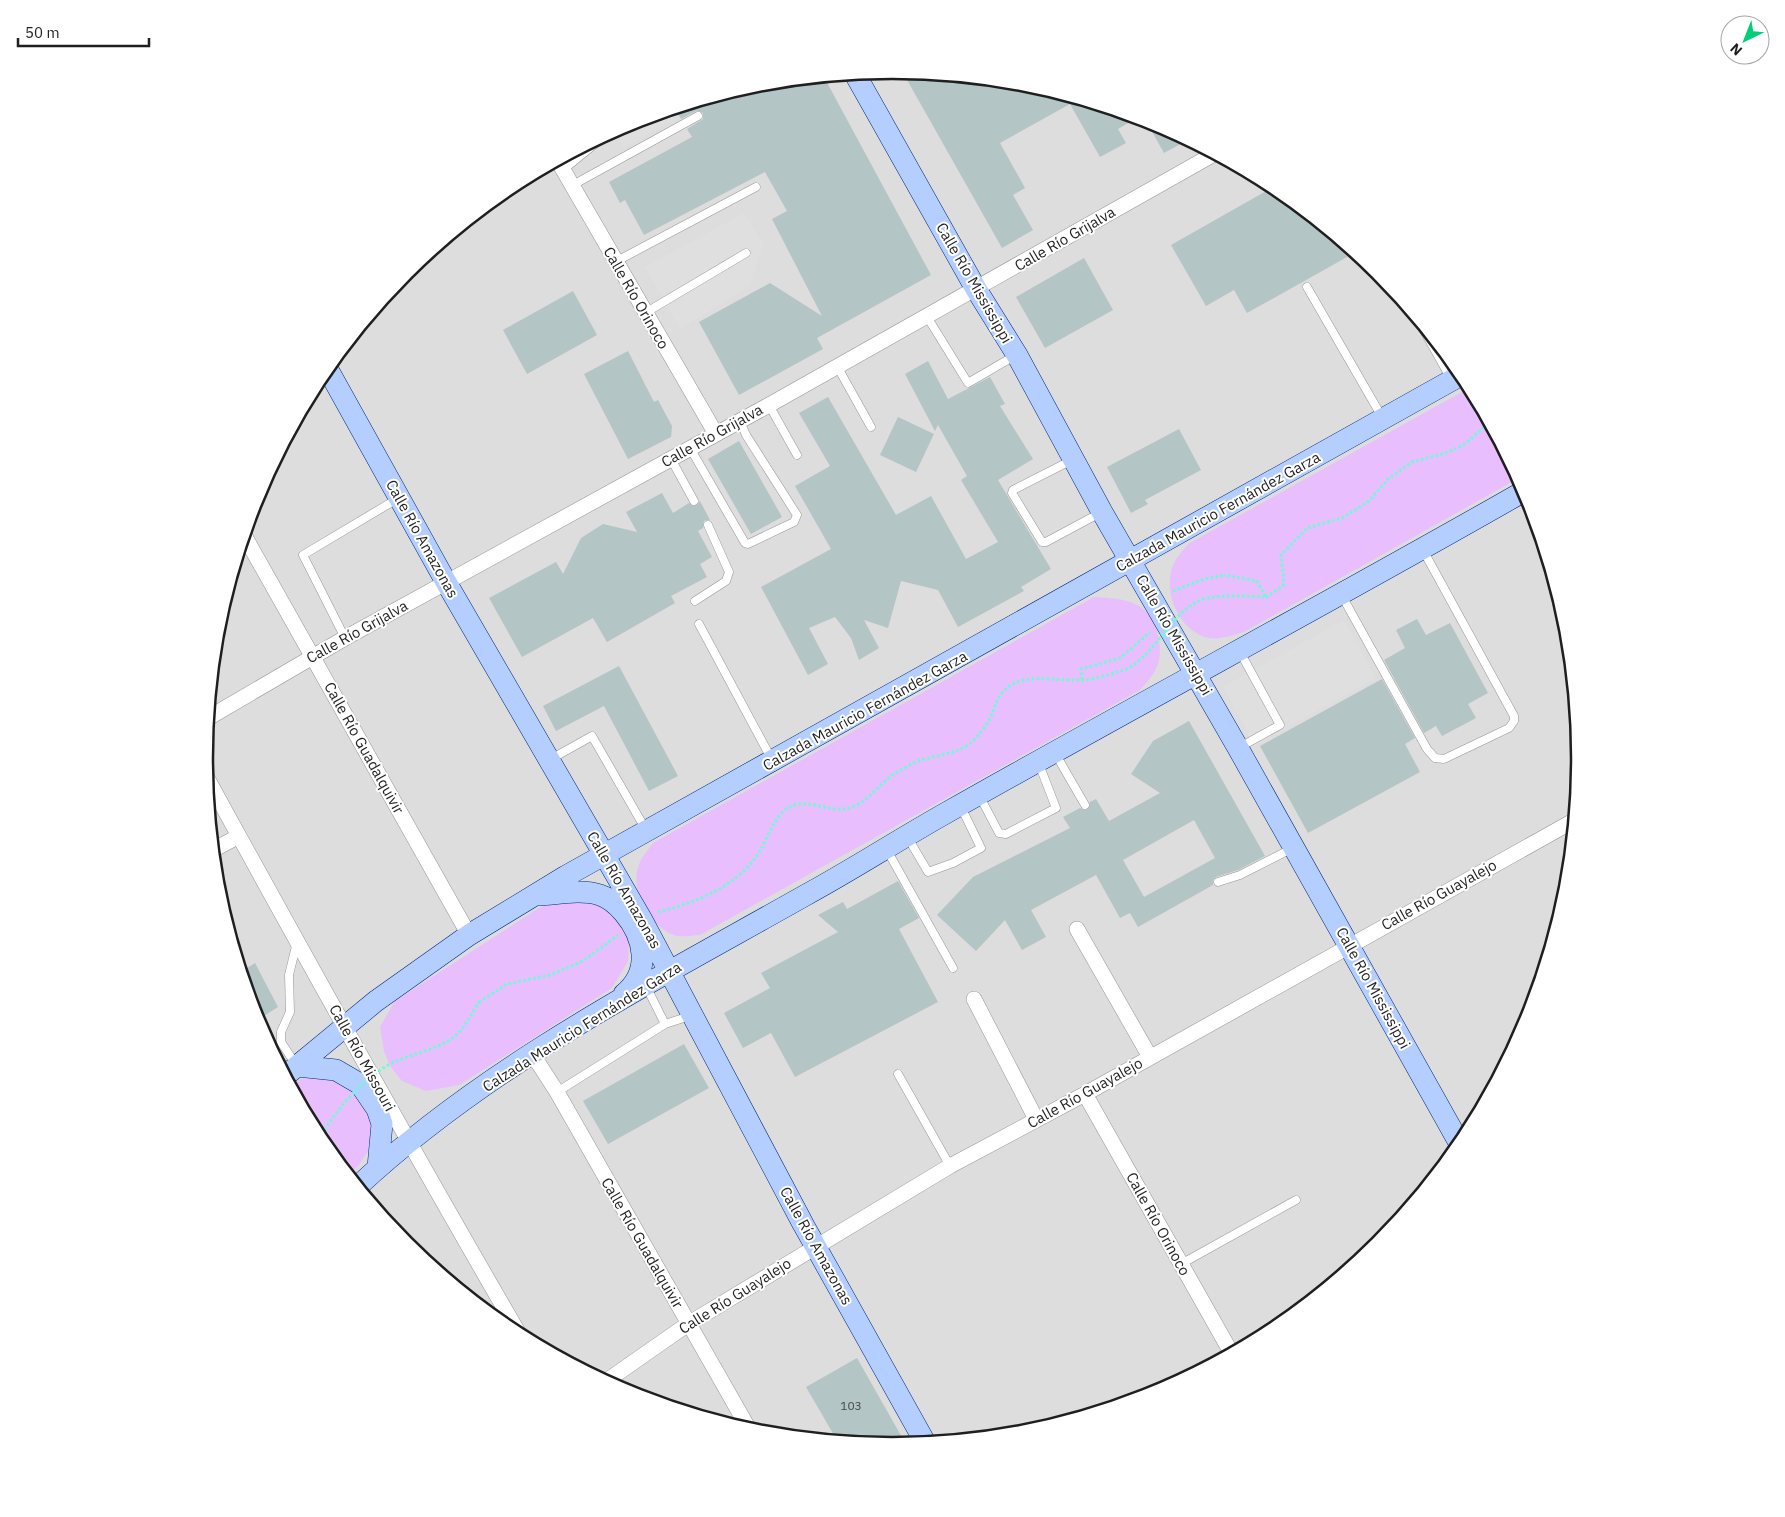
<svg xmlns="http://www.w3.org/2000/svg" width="1785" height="1517" font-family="'IBM Plex Sans',sans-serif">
	<rect width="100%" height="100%" fill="#e4edf0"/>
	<path fill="#dcdddc" d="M206 758a686 686 0 1 1 1372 0a686 686 0 1 1-1372 0Z"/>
	<path fill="#e9befe" d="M1471 387 1519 478 1244 632C1233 635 1221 640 1209 638 1179 632 1161 590 1174 563 1177 556 1184 550 1188 544Z
		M1094 597C1109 598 1124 598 1137 605 1158 615 1166 652 1155 671 1151 678 1145 684 1140 690L700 935C693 935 681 938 674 935 648 925 628 889 640 862 643 855 649 849 653 843Z
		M556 897 598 898 618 916 629 941 628 961 612 988 459 1085 426 1091 402 1081 390 1066 384 1051 380 1027 395 1001Z
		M326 1073 351 1082 376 1118 373 1143 359 1165 348 1175 320 1141 291 1087 299 1080Z"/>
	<path fill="#dfdfdf" d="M668 111 673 120 623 147 614 130 629 122Z
		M744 213 764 244 750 286 680 329 645 267Z
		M1344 620 1376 678 1255 745 1223 687Z"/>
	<path fill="#b4c5c6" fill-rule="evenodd" d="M902 71 1027 83 1138 117 1118 129 1126 143 1100 157 1070 104 1000 143 1025 188 1013 195 1033 230 1002 248Z
		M824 77 931 275 817 338 823 349 739 395 699 322 770 283 822 316 772 219 787 211 765 172 644 235 625 200 620 203 609 182 692 137 687 129 703 119V113L696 111 681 119 675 108 758 83Z
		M1145 119 1156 123 1188 140 1164 153Z
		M1275 186 1356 252 1247 313 1234 290 1206 306 1171 245Z
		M1084 258 1113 310 1045 348 1016 297Z
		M573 291 597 335 527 374 503 330Z
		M628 351 654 402 658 400 672 426 671 437 628 459 584 374Z
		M928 361 948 399 990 377 1005 404 1000 406 1033 459 998 480 1051 569 1021 587 1024 591 958 627 938 590 901 581 888 628 864 620 879 648 859 660 851 638 835 617 809 628 828 664 808 675 761 587 831 549 795 486 830 466 799 413 828 397 896 515 931 496 966 559 998 542 961 480 967 476 938 425 935 431 905 374Z
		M898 417 934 434 916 472 880 455Z
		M1179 429 1201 470 1145 500 1148 504 1131 513 1107 467Z
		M739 441 782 517 751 534 708 459Z
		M662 493 673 513 689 503 696 506 700 501 710 520 704 521 703 528 698 531 712 557 700 564 707 577 671 596 675 603 607 642 593 618 522 657 489 598 556 562 563 574 581 538 603 524 637 532 626 512Z
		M1417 619 1426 635 1450 623 1488 693 1468 704 1476 718 1442 736 1436 726 1424 733 1384 660 1405 648 1396 630Z
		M619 666 678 776 649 791 604 706 556 731 543 706Z
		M1382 679 1415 738 1405 744 1420 772 1308 833 1260 746Z
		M1189 721 1265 856 1238 870 1216 877 1213 880V885L1138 927 1130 913 1120 918 1096 875 1031 910 1046 937 1022 950 1005 920 976 951 937 915 973 877 1070 828 1063 817 1080 808 1087 810 1090 802 1096 799 1109 821 1160 793 1131 774 1153 741ZM1194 820 1215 858 1144 897 1123 860Z
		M898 881 919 918 899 929 938 1002 795 1077 771 1033 743 1048 724 1013 770 988 761 973 838 932 818 915 843 902 847 909Z
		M255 963 278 1007 256 1021 241 972Z
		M684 1044 709 1088 608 1144 583 1101Z
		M857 1358 895 1425 907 1446 892 1447 838 1442 806 1387Z"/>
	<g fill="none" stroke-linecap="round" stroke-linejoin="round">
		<defs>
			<path id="lane" d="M563 170 606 135
				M571 186 698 116
				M615 262 756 187
				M1307 287 1382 417
				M645 313 746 253
				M926 315 968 383 1016 355
				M1417 318 1451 379
				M837 366 871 427
				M769 405 797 455
				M690 448 745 543 748 544 794 522 797 515 746 435 740 421
				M671 459 694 501
				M1072 460 1013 490 1012 493 1042 542H1046L1100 513
				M1342 596 1427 749 1435 758 1444 759 1509 728 1514 721V716L1423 550
				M695 601 726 581 729 572 708 525
				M699 624 771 758
				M345 638 303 555 397 499
				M1240 652 1280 725 1240 747
				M1055 753 1085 805
				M551 759 592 736 646 830
				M979 795 999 833 1006 834 1056 808 1039 764
				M908 838 928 872 953 863 981 848 961 807
				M887 850 953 968
				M1218 882 1240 875 1293 848
				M646 986 665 1024
				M296 1065 281 1042V1032L290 1012 289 975 297 942
				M898 1074 950 1166
				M557 1092 665 1024 690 1016
				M1181 1264 1296 1200"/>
			<path id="street" d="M558 161 716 434
				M244 535 469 935
				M208 718 345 638 769 405 1214 154
				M206 776C309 964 413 1152 521 1337
				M213 850 239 836
				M1077 929 1150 1057
				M974 999 1036 1119
				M533 1055 557 1092 750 1431
				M1085 1094 1232 1354
				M605 1382 688 1324 950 1166 1085 1094 1575 820"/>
			<path id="secondary" d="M855 74 976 289 1017 355 1102 512 1238 748 1461 1146
				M327 368 446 582 642 920 803 1224 926 1444
				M539 895C558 894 581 889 600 895 610 898 618 906 624 913 644 937 652 971 624 994
				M297 1066 336 1070 360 1084 377 1109 382 1124 378 1167
				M285 1076 376 1001 469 935 566 876 1463 374
				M357 1187C488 1065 650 983 804 896 852 870 898 840 946 813 1138 704 1334 600 1526 490"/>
		</defs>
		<use href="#lane" stroke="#969696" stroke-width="9"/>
		<use href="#street" stroke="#969696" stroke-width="16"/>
		<use href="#secondary" stroke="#00267c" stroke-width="22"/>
		<path stroke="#67ffd0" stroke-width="3" stroke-dasharray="2.5 2.5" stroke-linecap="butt" d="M1173 591 1204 579 1224 575
			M1266 597 1283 586C1285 575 1281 566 1281 555L1307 528 1342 518 1369 501 1389 478 1412 462 1449 452 1466 443 1490 422
			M1082 680 1081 669 1120 658 1150 632
			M658 912C697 902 737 887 760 851 767 839 774 818 786 809 806 795 828 814 849 808 866 804 880 783 894 774 902 770 910 764 918 761 935 755 952 755 968 745 979 737 988 723 993 712
			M479 1002 507 984 550 975 583 961 618 935"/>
		<use href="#lane" stroke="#fff" stroke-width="8"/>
		<use href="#street" stroke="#fff" stroke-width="15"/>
		<use href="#secondary" stroke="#b4cfff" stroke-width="21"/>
		<path stroke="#67ffd0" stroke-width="3" stroke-dasharray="2.5 2.5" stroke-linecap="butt" d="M993 712C1005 667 1044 681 1079 680 1092 680 1108 675 1121 671 1153 661 1172 608 1204 599 1224 594 1246 596 1266 597L1257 581 1224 575
			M319 1138C335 1112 355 1088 380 1070 402 1055 429 1053 451 1039 464 1031 471 1014 479 1002"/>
	</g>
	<g text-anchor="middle" stroke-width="4" stroke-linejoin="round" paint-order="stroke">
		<g font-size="12" fill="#444849">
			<text x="851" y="1410">103</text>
		</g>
		<g font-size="15" fill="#1f1f1f" stroke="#fff">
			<text transform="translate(1065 239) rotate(-30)" y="5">Calle Río Grijalva</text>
			<text transform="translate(974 283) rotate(60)" y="5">Calle Río Mississippi</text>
			<text transform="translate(636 298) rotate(60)" y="5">Calle Río Orinoco</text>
			<text transform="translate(712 436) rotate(-29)" y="5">Calle Río Grijalva</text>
			<text transform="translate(1218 512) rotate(-29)" y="5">Calzada Mauricio Fernández Garza</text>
			<text transform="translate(422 539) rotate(61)" y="5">Calle Río Amazonas</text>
			<text transform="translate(357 632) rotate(-29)" y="5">Calle Río Grijalva</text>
			<text transform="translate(1174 635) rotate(60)" y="5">Calle Río Mississippi</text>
			<text transform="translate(865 711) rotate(-29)" y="5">Calzada Mauricio Fernández Garza</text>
			<text transform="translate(364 748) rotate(61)" y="5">Calle Río Guadalquivir</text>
			<text transform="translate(624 890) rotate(60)" y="5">Calle Río Amazonas</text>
			<text transform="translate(1439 895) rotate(-29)" y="5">Calle Río Guayalejo</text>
			<text transform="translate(1373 988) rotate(61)" y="5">Calle Río Mississippi</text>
			<text transform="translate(582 1027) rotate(-32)" y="5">Calzada Mauricio Fernández Garza</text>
			<text transform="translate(362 1058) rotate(61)" y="5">Calle Río Missouri</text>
			<text transform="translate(1085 1093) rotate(-29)" y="5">Calle Río Guayalejo</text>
			<text transform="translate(1158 1224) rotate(61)" y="5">Calle Río Orinoco</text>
			<text transform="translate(642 1243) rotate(60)" y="5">Calle Río Guadalquivir</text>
			<text transform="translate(816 1246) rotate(61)" y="5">Calle Río Amazonas</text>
			<text transform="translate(735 1296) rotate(-32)" y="5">Calle Río Guayalejo</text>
		</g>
	</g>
	<path d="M0 0H1785V1517H0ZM213 758a679 679 0 1 1 1358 0a679 679 0 1 1-1358 0Z" fill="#fff" fill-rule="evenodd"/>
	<path fill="none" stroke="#1f1f1f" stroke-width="2.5" d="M213 758a679 679 0 1 1 1358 0a679 679 0 1 1-1358 0Z"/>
	<g transform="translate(1745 40) rotate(223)"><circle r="24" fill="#ffffff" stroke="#a5a5a5"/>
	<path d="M0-4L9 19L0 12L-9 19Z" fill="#00ce79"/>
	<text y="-8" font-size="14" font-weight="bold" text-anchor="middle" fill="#1f1f1f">N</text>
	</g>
	<path d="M18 38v8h131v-8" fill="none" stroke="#1f1f1f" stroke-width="2.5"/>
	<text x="25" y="38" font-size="15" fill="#1f1f1f" stroke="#ffffff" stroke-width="4" paint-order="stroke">50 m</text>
</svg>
